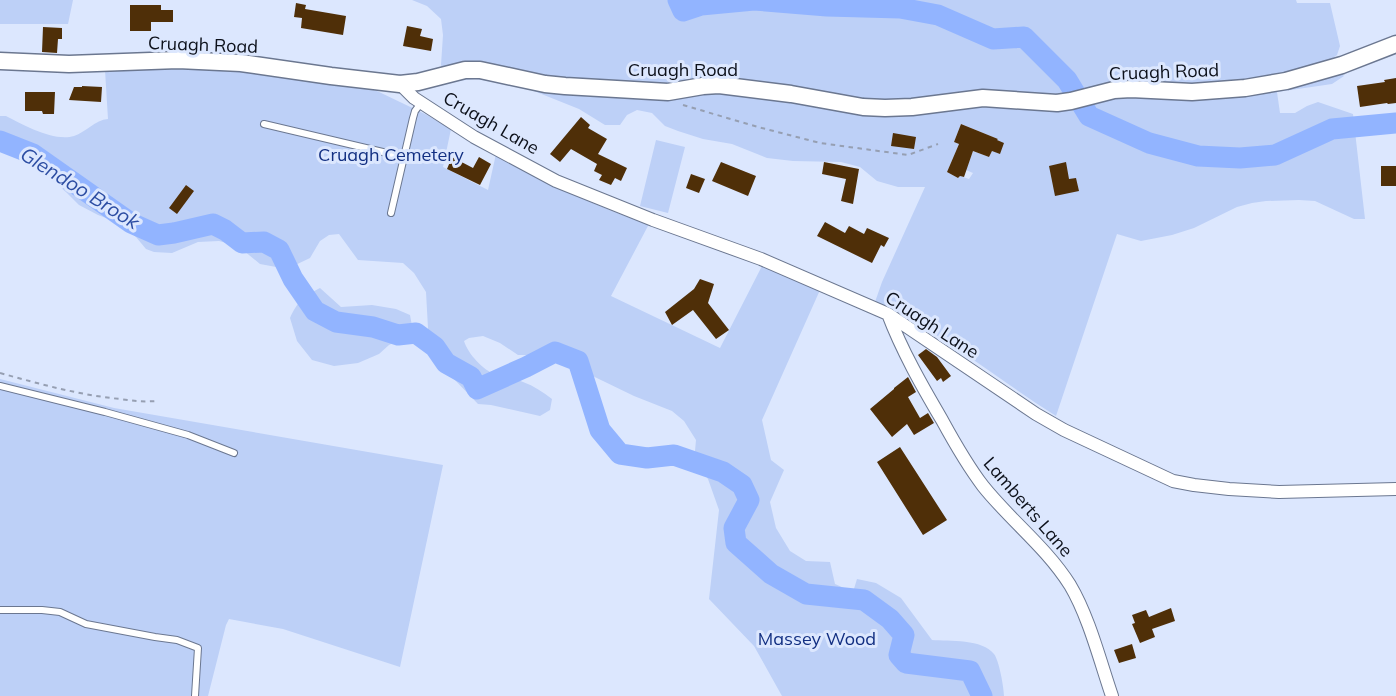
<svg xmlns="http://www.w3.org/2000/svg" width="1396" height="696" font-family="Mulish,sans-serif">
	<rect width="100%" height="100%" fill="#dce7fe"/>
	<path fill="#bdd0f7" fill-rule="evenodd" d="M0 0H73L68 24H0Z
		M412 0H1296L1297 3H1330L1340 46 1337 55 1329 61 1344 76 1332 84 1277 92 1280 113H1295L1307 106 1318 102 1353 114 1365 219H1354L1315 201 1299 200 1266 201 1252 203 1237 207 1194 228 1172 235 1141 241 1117 234 1056 416C1018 392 982 365 944 340 922 326 900 310 875 302L882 282 925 187H898L877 181 860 167 841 162 793 161 767 158 732 144 703 139 678 131 665 126 652 113 637 110 627 115 620 125H605L579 109 519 85 475 79 448 82 441 65 443 35 441 19 427 6ZM961 124 998 139 989 157 973 151 966 170 973 173 969 179 960 176 958 178 947 172 959 144 954 142Z
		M208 67 347 83 377 91 425 114 451 129 443 167 488 190 496 154C546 180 595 208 649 224L611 296 720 348 762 266 820 290 762 420 771 460 784 470 770 502 776 528 790 551 806 561 830 562 835 584 853 592 857 579 876 583 901 598 932 640C949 641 983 639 994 654 999 660 1004 688 1004 696H782L754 646 709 599 719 510 708 479 698 465 695 451 696 440 684 421 672 411 634 396 570 365 544 355H518L500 343 483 336 469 338 464 341C468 354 483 370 496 375 504 379 515 378 523 382 534 386 543 392 552 399L550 410 540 416 491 405 478 404 454 379 437 366 429 346 426 292 414 273 403 263 358 260 339 234 329 235 320 241 310 258 287 269 260 264 238 246 219 241 198 242 172 253 154 252 146 249 136 237 120 223 98 215 79 205 67 193 43 172 28 162 5 151 0 152V116H6C23 125 54 142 74 136 86 132 95 120 108 119L105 70Z
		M656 140 685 147 668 213 640 206Z
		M320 288 341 307 372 305 396 309 410 315 412 326 405 337 389 345 379 354 358 363 334 366 312 360 297 341 290 318C297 302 304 296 320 288Z
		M0 379 114 408 443 465 400 667 283 629 229 619 226 625 208 696H0Z"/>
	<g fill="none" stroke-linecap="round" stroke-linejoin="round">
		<path stroke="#92b4ff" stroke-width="21" d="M678 0 683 11 701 5 754 0 827 6 900 8 938 15 993 39 1024 37 1067 80 1089 116 1149 143 1198 156 1240 158 1275 155 1332 129 1396 123
			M0 141 33 154 131 223 158 235 174 233 213 224 225 230 242 243 264 242 279 250 293 279 315 311 336 322 373 327 398 335 416 333 435 347 446 363 471 377 477 389 526 367 555 352 578 361 600 430 620 454 647 458 674 455 723 472 742 485 749 500 734 528 736 543 771 574 806 594 864 600 890 619 904 635 899 655 906 663 970 671 982 696"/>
	</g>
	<path fill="#4f2f08" d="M296 3 306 5 305 9 346 16 343 35 301 28 302 18 294 17Z
		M130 5H161V10H173V22H151V31H130Z
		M407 26 422 29 420 36 433 39 431 51 403 46Z
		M43 27 62 28V39H58L57 53 42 52Z
		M1396 78V103L1388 104 1387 103 1360 107 1357 86 1385 82 1384 80Z
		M82 86 102 87 101 102 69 100 74 87H82Z
		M25 92H55L54 114H43L42 111H25Z
		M581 117 590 125 588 128 607 139 598 154 627 168 621 181 615 178 611 185 599 180 602 175 594 171 597 164 571 149 560 162 550 154Z
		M961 124 998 139 997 140 1004 143 1000 154 992 151 989 157 973 151 964 177 960 176 958 178 947 172 959 144 954 142Z
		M893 133 916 137 914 149 891 146Z
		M452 157 473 168 479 157 491 164 480 185 447 169Z
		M721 162 756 176 748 196 712 181Z
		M824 162 859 169 853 204 841 201 846 179 822 174Z
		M1066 162 1069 179 1076 178 1079 191 1055 196 1049 166Z
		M1381 166H1396V186H1381Z
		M691 174 705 179 699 193 686 188Z
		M186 185 194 191 177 214 169 208Z
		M825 222 845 233 849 226 864 234 867 228 889 238 884 247 881 245 872 263 817 236Z
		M700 279 714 284 708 303 729 330 716 339 693 310 672 325 665 312 694 289Z
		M926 349 937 357 951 376 943 382 941 378 937 381 918 355Z
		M908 377 916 392 908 397 920 418 928 413 934 423 914 435 907 424 892 437 870 409 894 389V388Z
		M900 447 947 520 923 535 877 462Z
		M1171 608 1175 621 1152 629 1155 637 1140 643 1132 624 1135 623 1132 615 1146 610 1149 617Z
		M1132 644 1136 658 1119 663 1114 650Z"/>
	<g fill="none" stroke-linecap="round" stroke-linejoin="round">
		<defs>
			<path id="lane" d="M264 124 404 157
				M391 213 413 118 415 111 421 103
				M0 386 105 412 188 435 234 453
				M0 610H42L60 612 86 624 155 637 177 640 198 648 195 696"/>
			<path id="street" d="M400 84 414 98 474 137 556 181 653 220 761 259 888 314 1036 414 1064 430 1173 481 1194 485 1229 489 1279 492 1396 489
				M888 314C902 351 922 386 942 420 954 442 967 465 983 486 1010 520 1046 547 1070 585 1089 617 1100 661 1112 696"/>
			<path id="secondary" d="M0 61 69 64 178 60 241 63 331 76 400 84 418 82 465 70H480L545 84 565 86 668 92 703 86 719 85 791 94 863 107 885 108 912 107 983 98 1057 103 1071 101 1114 90 1131 89 1192 92 1245 88 1286 81 1342 65 1396 44"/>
		</defs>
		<use href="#lane" stroke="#6b7790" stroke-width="8"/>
		<use href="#street" stroke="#6b7790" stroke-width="14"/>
		<use href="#secondary" stroke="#6b7790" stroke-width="19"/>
		<path stroke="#969fb2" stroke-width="2" stroke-dasharray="4.5 4.5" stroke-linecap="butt" d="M683 105 758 127 820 143 908 155 938 144
			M0 373C40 384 79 395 120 399 133 401 144 402 158 401"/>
		<use href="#lane" stroke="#fff" stroke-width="6"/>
		<use href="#street" stroke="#fff" stroke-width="12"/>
		<use href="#secondary" stroke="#fff" stroke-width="16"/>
	</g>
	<g text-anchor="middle" stroke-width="6" stroke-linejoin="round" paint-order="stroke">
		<g font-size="18" fill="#0c101a" stroke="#dce7fe">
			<text transform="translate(203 45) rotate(2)" y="6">Cruagh Road</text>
			<text x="683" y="76">Cruagh Road</text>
			<text transform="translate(1164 72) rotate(-2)" y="6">Cruagh Road</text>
			<text transform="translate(491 123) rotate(30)" y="6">Cruagh Lane</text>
			<text transform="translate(932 325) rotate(33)" y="6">Cruagh Lane</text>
			<text transform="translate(1028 507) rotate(49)" y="6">Lamberts Lane</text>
		</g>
		<g font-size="18" fill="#122f82" stroke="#dce7fe">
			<text x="391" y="161">Cruagh Cemetery</text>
			<text x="817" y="645">Massey Wood</text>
		</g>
		<g font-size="20" font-style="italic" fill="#2c4da3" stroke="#dce7fe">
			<text transform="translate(80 188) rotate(32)" y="7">Glendoo Brook</text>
		</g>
	</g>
</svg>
